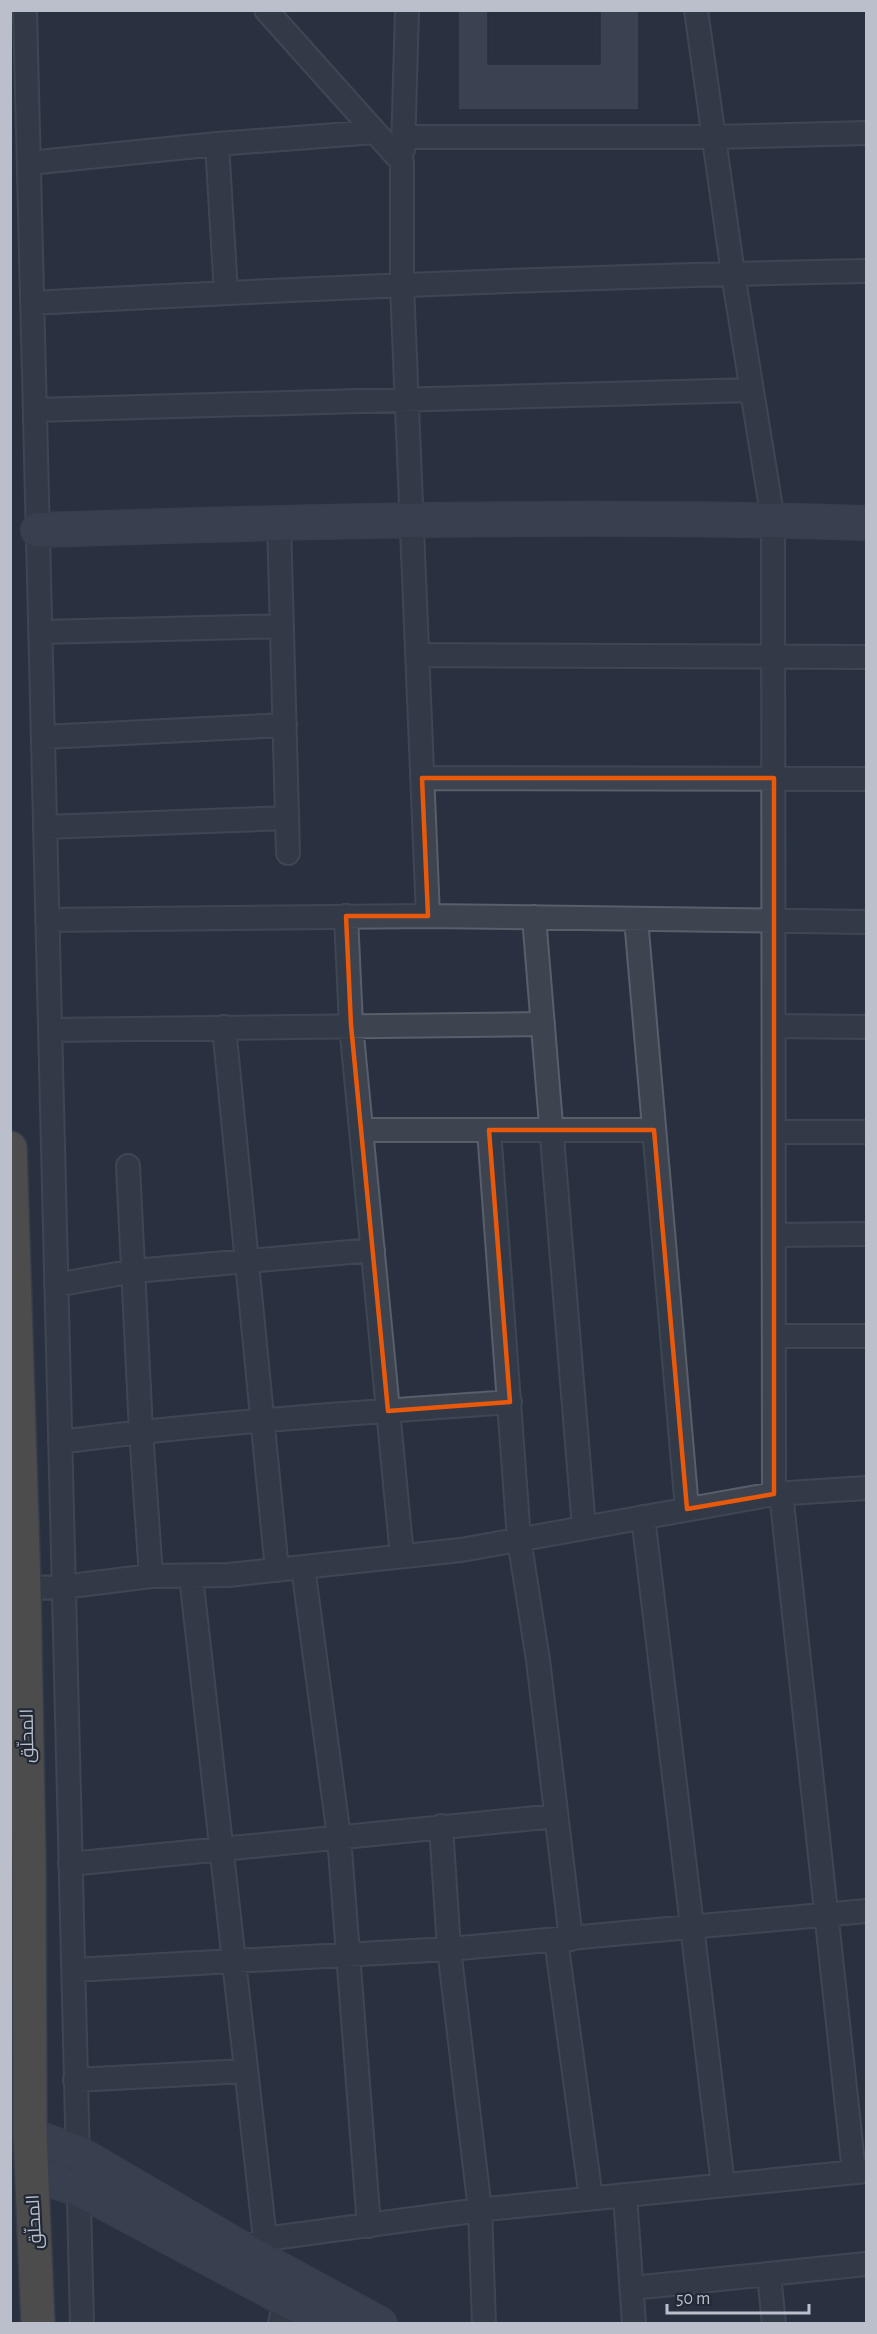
<svg xmlns="http://www.w3.org/2000/svg" width="877" height="2334" font-family="'Alegreya Sans',Cairo,sans-serif">
	<rect width="100%" height="100%" fill="#293140"/>
	<path fill="#4f5869" stroke="#242b38" stroke-width="1.5" d="M458 10H488V64H600V10H639V110H458Z"/>
	<g fill="none" stroke-linecap="round" stroke-linejoin="round">
		<defs>
			<path id="street" d="M25 10 82 2324
				M266 10 402 162V286L428 916
				M696 10 733 274 773 520 774 1494
				M403 137H714L866 133
				M217 144 226 293
				M403 150 407 10
				M29 163 217 144 375 132
				M32 303C310 288 588 276 866 271
				M35 410 752 390
				M279 522 288 853
				M40 632 282 626
				M418 655 866 657
				M43 737 285 725
				M422 778 866 779
				M45 827 287 818
				M346 916 351 1025 402 1556
				M534 917 584 1528
				M636 919 687 1509
				M47 920 428 916 866 922
				M774 1026 866 1027
				M224 1027 277 1570
				M50 1030 543 1024
				M361 1130H654
				M489 1130 519 1539 538 1660 571 1939
				M774 1132H866
				M128 1166 141 1431 151 1576
				M774 1235 866 1234
				M56 1285 134 1271 373 1250
				M774 1336H866
				M60 1442C209 1422 360 1413 510 1402
				M781 1493 854 2172
				M643 1517 723 2185
				M303 1567 339 1837 369 2226
				M191 1576 265 2239
				M24 1588 63 1587 151 1576 228 1575 461 1550 774 1494 866 1488
				M441 1826 449 1949 480 2210 484 2324
				M70 1864 556 1816
				M556 1940 591 2198
				M74 1970 449 1949 866 1911
				M75 2080 245 2071
				M625 2195 634 2324
				M252 2245 265 2239 487 2209 866 2171
				M769 2274 774 2324
				M632 2288 866 2264
				M280 2324 287 2287"/>
			<path id="secondary" d="M38 530C314 521 590 514 866 523
				M30 2135 78 2153 242 2249 380 2324
				M32 2174 79 2189 332 2324"/>
			<path id="highway" d="M10 1148 24 1588 29 1862 30 2135 38 2324"/>
		</defs>
		<use href="#street" stroke="#585f6b" stroke-width="26"/>
		<use href="#secondary" stroke="#474d5a" stroke-width="36"/>
		<use href="#highway" stroke="#454c58" stroke-width="36"/>
		<use href="#street" stroke="#3d4450" stroke-width="22"/>
		<use href="#secondary" stroke="#4b5363" stroke-width="33"/>
		<use href="#highway" stroke="#766d5b" stroke-width="33"/>
	</g>
	<path d="M0 0H877V2334H0ZM422 778H774V1494L687 1509 654 1130H489L510 1402 388 1411 351 1025 346 916H428Z" fill="#293140" fill-opacity=".55" fill-rule="evenodd"/>
	<path fill="none" stroke="#e8590c" stroke-width="4.5" stroke-linejoin="round" d="M422 778H774V1494L687 1509 654 1130H489L510 1402 388 1411 351 1025 346 916H428Z"/>
	<g text-anchor="middle" stroke-width="4.5" stroke-linejoin="round" paint-order="stroke">
		<g font-size="18" fill="#babfcb" stroke="#222936">
			<text transform="translate(27 1736) rotate(-91)" y="6">المحلّق</text>
			<text transform="translate(34 2222) rotate(-93)" y="6">المحلّق</text>
		</g>
	</g>
	<rect width="877" height="2334" fill="none" stroke="#babfcb" stroke-width="24"/>
	<path d="M667 2304v9h142v-9" fill="none" stroke="#babfcb" stroke-width="3"/>
	<text x="676" y="2304" font-size="18" fill="#babfcb" stroke="#222936" stroke-width="4.5" paint-order="stroke">50 m</text>
</svg>
